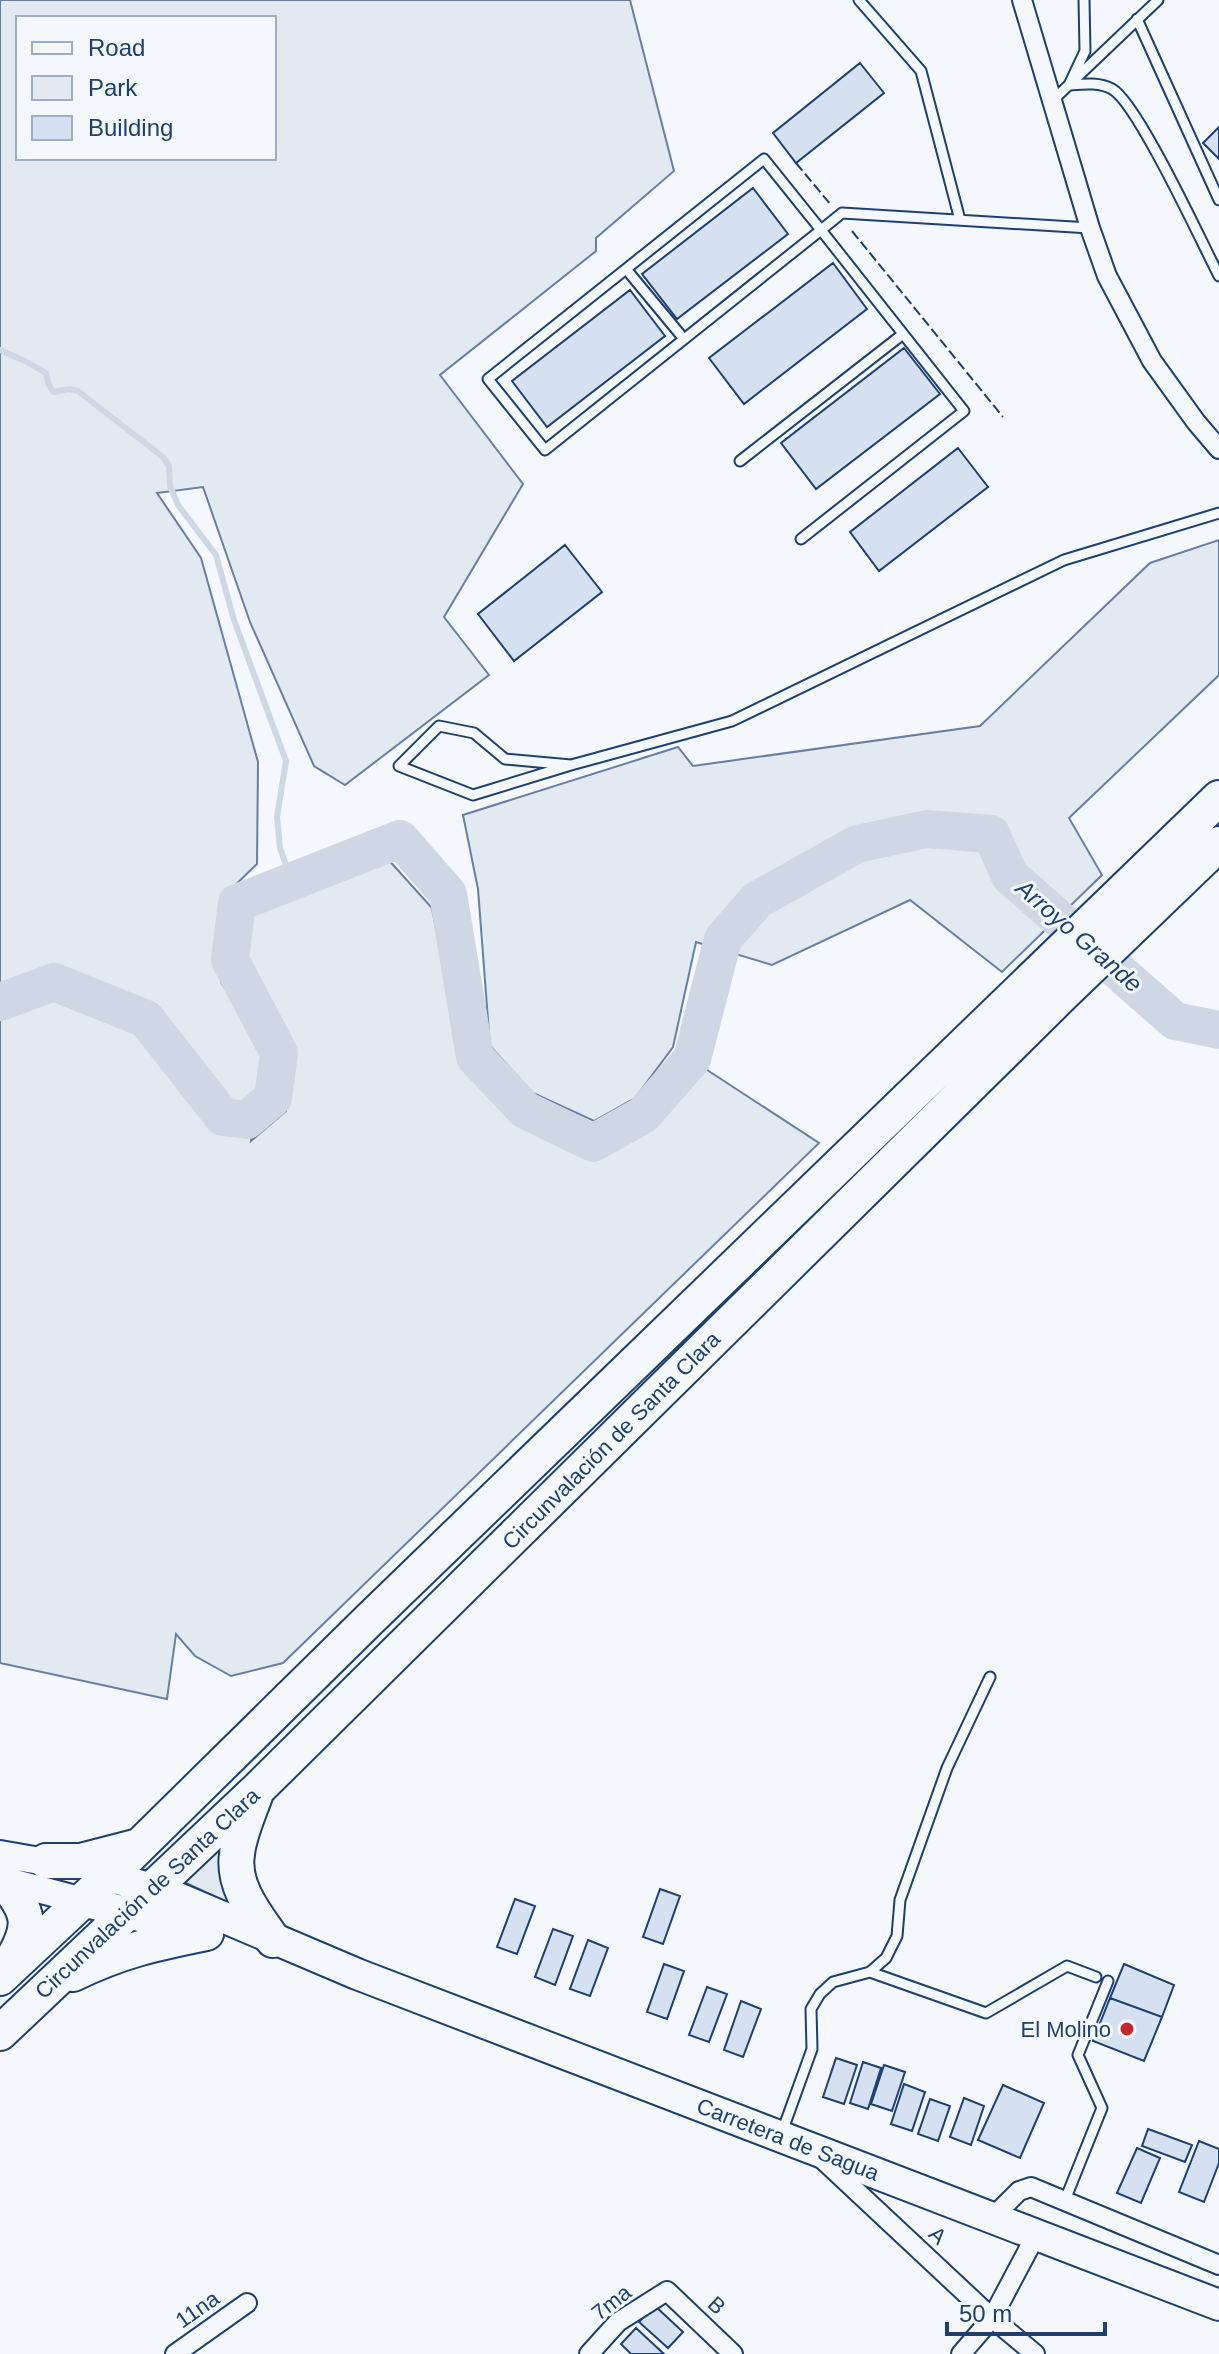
<svg xmlns="http://www.w3.org/2000/svg" width="1219" height="2354" font-family="Helvetica,sans-serif">
	<rect width="100%" height="100%" fill="#f4f7fb"/>
	<path fill="#e3e9f0" stroke="#687fa3" stroke-width="2" fill-rule="evenodd" d="M0 0H630L674 171 596 238V251L440 375 523 484 444 617 489 675 345 785 314 766 250 622 203 487 157 493 201 558 258 762 257 864 223 897 221 982 265 1055 251 1141 286 1111 292 1057 245 957 252 910 386 857 432 908 461 1060 514 1117 588 1156 654 1121 701 1066 819 1143 283 1663 231 1676 195 1656 176 1634 167 1699 0 1663ZM18 18H274V158H18Z
		M1219 540V675L1069 818 1102 875 1002 972 910 900 772 965 696 942 673 1047 635 1098 594 1121 533 1093 490 1046 478 889 463 815 678 747 693 766 980 726 1150 563Z
		M230 1828V1904L178 1879Z"/>
	<g fill="none" stroke-linecap="round" stroke-linejoin="round">
		<path stroke="#cfd7e4" stroke-width="6" d="M0 350 25 361 46 373 48 383 53 392 69 389 78 391 163 457 169 466 170 486 178 505 216 555 234 620 286 761 277 817 280 848 292 882"/>
		<path stroke="#cfd7e4" stroke-width="38" d="M0 1002 54 982 146 1019 223 1117 247 1120 273 1098 279 1053 230 960 237 903 400 839 448 894 475 1057 525 1110 593 1143 643 1115 692 1059 723 939 757 900 857 844 927 829 991 834 1010 876 1175 1021 1219 1030"/>
	</g>
	<path fill="#d5e0f0" stroke="#1d3f73" stroke-width="2" d="M860 63 884 93 796 163 773 133Z
		M1219 127V159L1203 143Z
		M753 188 788 234 677 319 642 274Z
		M833 263 867 309 744 404 709 358Z
		M630 290 665 336 547 427 512 381Z
		M904 348 940 394 816 489 781 443Z
		M958 448 988 487 879 571 850 532Z
		M565 545 602 592 514 661 478 614Z
		M660 1889 680 1896 663 1944 643 1937Z
		M515 1899 535 1906 517 1954 497 1947Z
		M553 1929 573 1936 555 1985 535 1977Z
		M588 1940 608 1948 590 1996 570 1989Z
		M664 1964 684 1971 667 2019 647 2012Z
		M1124 1964 1174 1985 1162 2017 1110 1998Z
		M707 1987 727 1994 709 2042 689 2035Z
		M1110 1998 1162 2017 1144 2061 1093 2041Z
		M741 2001 761 2009 743 2057 724 2050Z
		M836 2058 857 2065 844 2104 823 2097Z
		M863 2062 881 2068 868 2109 850 2103Z
		M884 2065 905 2072 892 2111 871 2104Z
		M904 2084 925 2092 912 2131 891 2124Z
		M1003 2085 1044 2103 1020 2158 978 2140Z
		M964 2098 984 2106 971 2145 950 2137Z
		M930 2099 950 2106 938 2141 918 2134Z
		M1148 2129 1192 2145 1185 2162 1142 2146Z
		M1199 2141 1219 2149V2163L1204 2202 1179 2192Z
		M1137 2148 1160 2158 1141 2203 1117 2193Z
		M654 2305 683 2332 668 2348 639 2322Z
		M636 2328 664 2354H631L621 2344Z"/>
	<g fill="none" stroke-linecap="round" stroke-linejoin="round">
		<defs>
			<path id="lane" d="M859 0 921 71 960 220
				M1084 0 1085 51 1069 85C1083 84 1099 82 1112 89 1137 102 1202 243 1219 276
				M1137 19 1219 200
				M1052 101 1158 0
				M626 269 684 339
				M740 461 903 334
				M801 539 964 411 821 230 545 450 488 379 764 159 821 230 842 213 1090 228
				M571 765 505 759 474 733 439 726 399 766 473 795 571 765 732 721 1064 560 1219 513
				M870 1972 986 2013 1067 1966 1096 1977
				M782 2132 812 2049 811 2009 820 1994 833 1982 870 1972 886 1958 897 1936 900 1900 947 1768 990 1677
				M1065 2200 1102 2108 1078 2055 1108 1981"/>
			<path id="street" d="M1022 0 1090 228 1107 276 1152 361 1196 422 1219 449
				M822 2159 992 2318 1035 2354
				M992 2218 1019 2191 1031 2187 1219 2265
				M175 2354 247 2303
				M589 2354 618 2322 667 2291 733 2354
				M961 2354 992 2318 1036 2235"/>
			<path id="secondary" d="M0 1854 63 1865
				M0 1879 83 1901"/>
			<path id="primary" d="M109 1876 171 1895 357 1974 1219 2305
				M83 1901 208 1934"/>
			<path id="highway" d="M256 1793C249 1813 239 1834 237 1854 232 1887 256 1915 273 1940
				M46 1861H81L139 1846
				M4 1881C30 1913 33 1925 11 1962
				M73 1974C120 1951 156 1943 206 1933
				M0 1978 109 1876 371 1618 1219 798
				M0 2033 257 1790 1062 995 1219 844"/>
		</defs>
		<use href="#lane" stroke="#1d3f73" stroke-width="13"/>
		<use href="#street" stroke="#1d3f73" stroke-width="22"/>
		<use href="#secondary" stroke="#1d3f73" stroke-width="30"/>
		<use href="#primary" stroke="#1d3f73" stroke-width="34"/>
		<use href="#highway" stroke="#1d3f73" stroke-width="38"/>
		<use href="#lane" stroke="#f4f7fb" stroke-width="9"/>
		<use href="#street" stroke="#f4f7fb" stroke-width="18"/>
		<use href="#secondary" stroke="#f4f7fb" stroke-width="26"/>
		<use href="#primary" stroke="#f4f7fb" stroke-width="30"/>
		<use href="#highway" stroke="#f4f7fb" stroke-width="34"/>
		<path stroke="#1d3f73" stroke-width="2" stroke-dasharray="10 4" stroke-linecap="butt" d="M796 163 831 205
			M852 231 1003 417"/>
	</g>
	<circle fill="#c62828" stroke="#f4f7fb" stroke-width="3" cx="1127" cy="2029" r="8"/>
	<g text-anchor="middle" stroke-width="6" stroke-linejoin="round" paint-order="stroke">
		<g font-size="22" fill="#1d3f73" stroke="#f4f7fb">
			<text transform="translate(611 1440) rotate(-45)" y="8">Circunvalación de Santa Clara</text>
			<text transform="translate(147 1893) rotate(-43)" y="8">Circunvalación de Santa Clara</text>
			<text transform="translate(788 2139) rotate(21)" y="8">Carretera de Sagua</text>
			<text transform="translate(938 2235) rotate(43)" y="8">A</text>
			<text transform="translate(611 2302) rotate(-38)" y="8">7ma</text>
			<text transform="translate(717 2305) rotate(43)" y="8">B</text>
			<text transform="translate(197 2309) rotate(-35)" y="8">11na</text>
		</g>
		<g font-size="22" fill="#1d3f73" stroke="#f4f7fb" text-anchor="end">
			<text x="1111" y="2037">El Molino</text>
		</g>
		<g font-size="24" font-style="italic" fill="#1d3f73" stroke="#f4f7fb">
			<text transform="translate(1079 936) rotate(41)" y="8">Arroyo Grande</text>
		</g>
	</g>
	<rect x="16" y="16" width="260" height="144" fill="#f4f7fb" stroke="#9eadc5" stroke-width="2"/>
	<rect x="32" y="42" width="40" height="12" fill="#f4f7fb" stroke="#9eadc5" stroke-width="2"/>
	<text x="88" y="56" font-size="24" fill="#1d3f73">Road</text>
	<rect x="32" y="76" width="40" height="24" fill="#e3e9f0" stroke="#9eadc5" stroke-width="2"/>
	<text x="88" y="96" font-size="24" fill="#1d3f73">Park</text>
	<rect x="32" y="116" width="40" height="24" fill="#d5e0f0" stroke="#9eadc5" stroke-width="2"/>
	<text x="88" y="136" font-size="24" fill="#1d3f73">Building</text>
	<path d="M947 2322v12h158v-12" fill="none" stroke="#1d3f73" stroke-width="4"/>
	<text x="959" y="2322" font-size="24" fill="#1d3f73" stroke="#f4f7fb" stroke-width="6" paint-order="stroke">50 m</text>
</svg>
